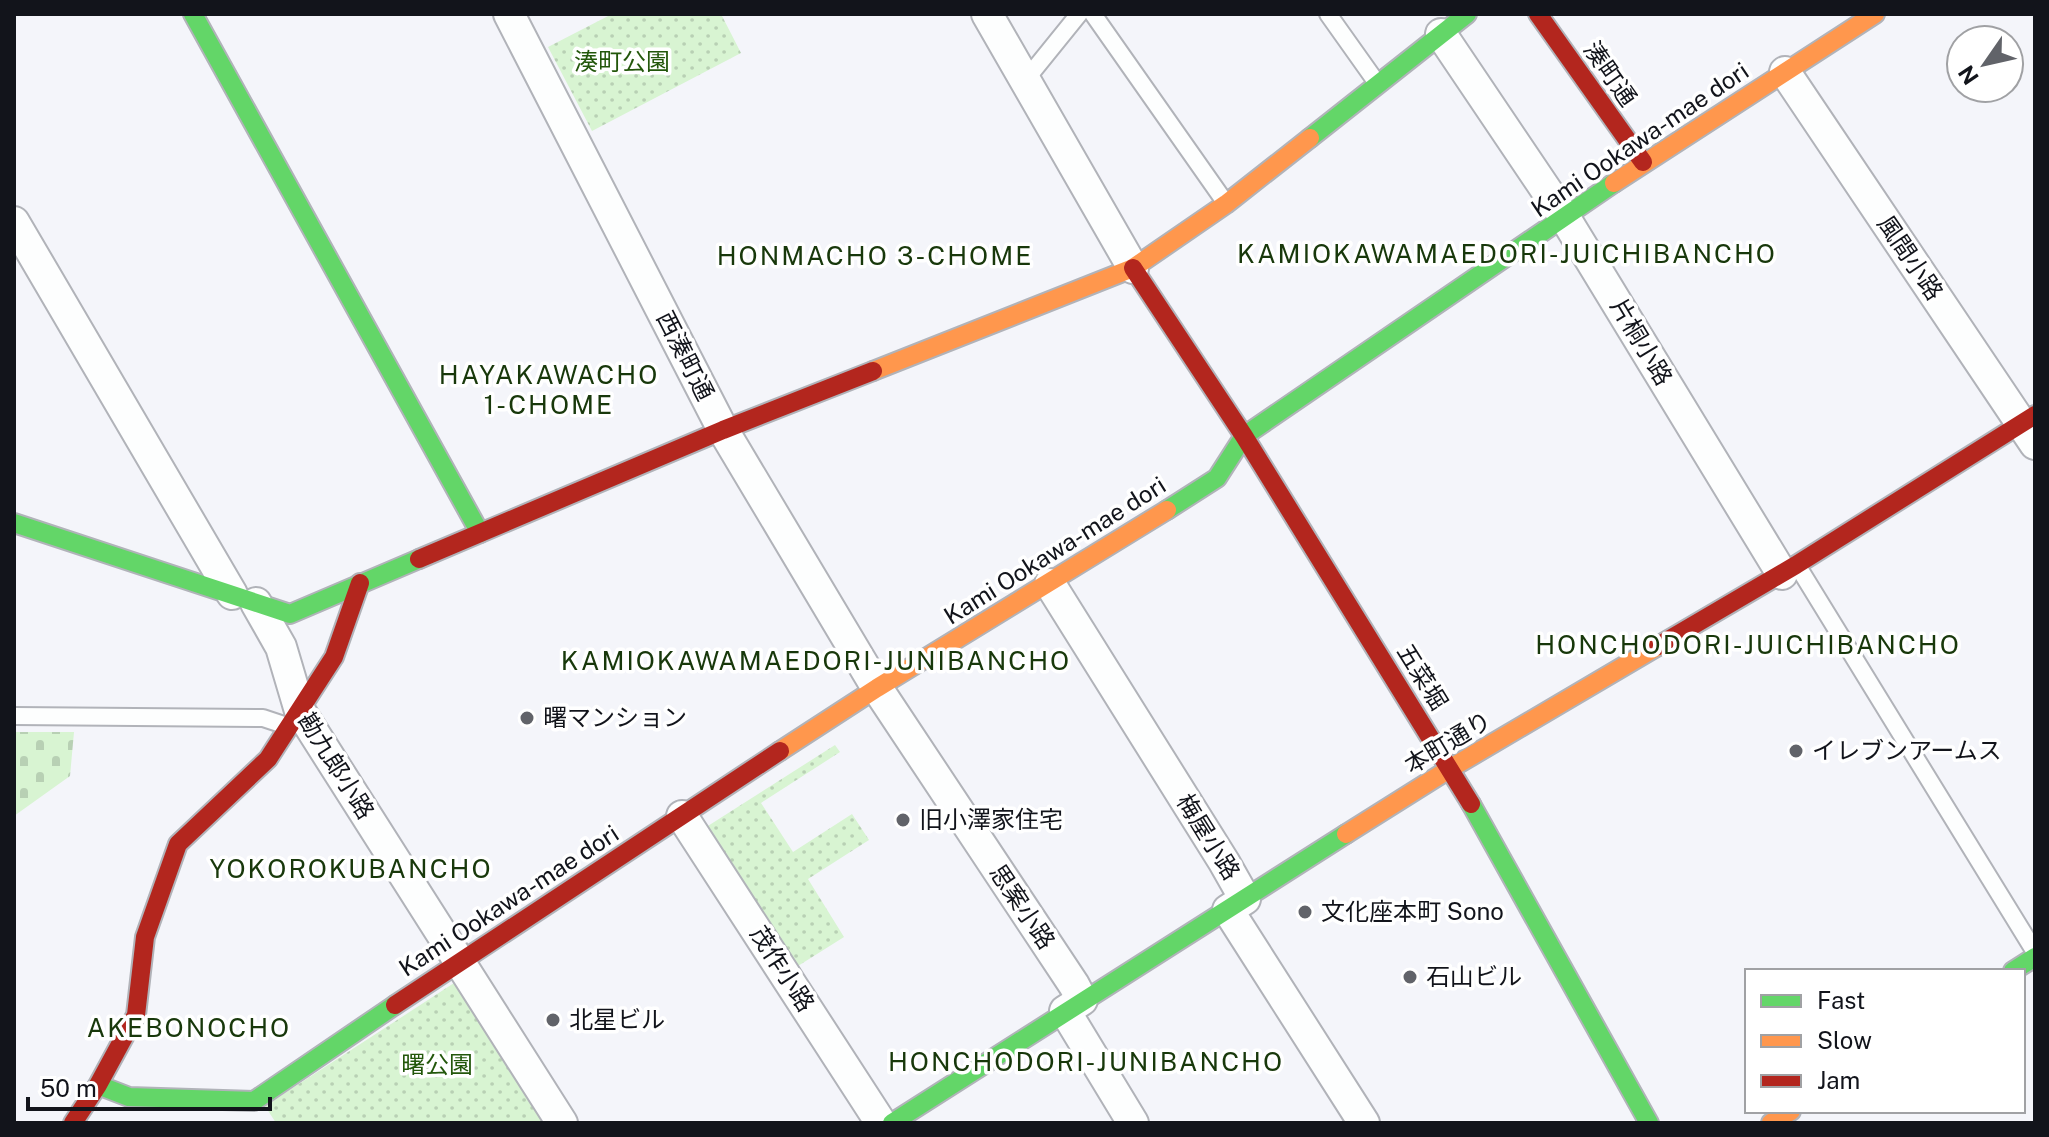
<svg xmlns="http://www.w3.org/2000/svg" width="2049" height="1137" font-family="'Public Sans','Noto Sans JP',sans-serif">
	<defs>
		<pattern id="cemetery-stones" width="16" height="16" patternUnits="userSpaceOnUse" patternTransform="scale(2)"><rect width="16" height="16" fill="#d8f4d2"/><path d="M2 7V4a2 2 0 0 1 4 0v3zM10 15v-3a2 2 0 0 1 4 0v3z" fill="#b8d0b4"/></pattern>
		<pattern id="park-dots" width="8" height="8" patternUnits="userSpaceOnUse" patternTransform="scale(2)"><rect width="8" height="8" fill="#d8f4d2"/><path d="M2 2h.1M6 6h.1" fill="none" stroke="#b8d0b4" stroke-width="1.8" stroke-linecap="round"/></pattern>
	</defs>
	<rect width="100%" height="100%" fill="#f4f5fa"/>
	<path fill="url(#cemetery-stones)" d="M16 732H74L70 776 14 816V734Z"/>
	<path fill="url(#park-dots)" d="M612 14H721L741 53 592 131 548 47Z
		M835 745 840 752 761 803 793 852 852 814 869 840 808 879 844 937 790 971 700 831Z
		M454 983 546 1123H276L265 1106Z"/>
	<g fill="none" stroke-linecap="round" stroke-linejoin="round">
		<defs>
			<path id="lane" d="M1093 14 1225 202
				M1328 14 1377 83
				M1024 82 1079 14
				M1797 565 2035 952
				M14 716 263 718 287 726"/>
			<path id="street" d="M509 14 723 430 877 688 1074 985 1082 1000 1065 1011 1133 1123
				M987 14 1133 268
				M1441 34 1565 218 1782 574
				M1785 72 2035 444
				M14 222 232 594
				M1050 584 1224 862 1245 899 1228 910 1364 1123
				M256 603 281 647 300 711 562 1123
				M682 816 881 1123"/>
			<path id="fast" d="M193 14 480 533
				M1310 138 1467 14
				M1167 510 1217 478 1244 436 1614 183
				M14 523 290 614 419 559
				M1471 804 1649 1123
				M2013 971 2035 957
				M98 1085 129 1097 254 1101 395 1005
				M892 1123 1346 834"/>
			<path id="slow" d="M1614 183 1875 14
				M873 371 1133 268 1226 204 1310 138
				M780 751 877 688 1167 510
				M1346 834 1451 768 1658 646
				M1771 1123 1791 1111"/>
			<path id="jam" d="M1538 14 1643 162
				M1133 268 1244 436 1471 804
				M419 559 723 430 873 371
				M1658 646 1796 565 2035 415
				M395 1005 780 751
				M73 1123 98 1085 136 1015 145 937 178 844 268 759 334 657 360 583"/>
		</defs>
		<use href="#lane" stroke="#b1b3b9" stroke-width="20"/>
		<use href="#street" stroke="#b1b3b9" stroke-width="34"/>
		<use href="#fast" stroke="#b1b3b9" stroke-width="22"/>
		<use href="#slow" stroke="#b1b3b9" stroke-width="22"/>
		<use href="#jam" stroke="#b1b3b9" stroke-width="22"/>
		<use href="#lane" stroke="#fdfefe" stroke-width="16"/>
		<use href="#street" stroke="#fdfefe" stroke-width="30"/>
		<use href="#fast" stroke="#63d668" stroke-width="18"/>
		<use href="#slow" stroke="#ff974d" stroke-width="18"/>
		<use href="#jam" stroke="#b3261e" stroke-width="18"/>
	</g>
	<g fill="#616369" stroke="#fff" stroke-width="3">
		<circle cx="527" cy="718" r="8"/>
		<circle cx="1796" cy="751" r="8"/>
		<circle cx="903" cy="820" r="8"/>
		<circle cx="1305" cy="912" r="8"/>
		<circle cx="1410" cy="977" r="8"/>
		<circle cx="553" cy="1020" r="8"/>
	</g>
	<g text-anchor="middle" stroke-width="7" stroke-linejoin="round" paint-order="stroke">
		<g font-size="24" fill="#23570b" stroke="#fff">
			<text x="622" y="70">湊町公園</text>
			<text x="437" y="1073">曙公園</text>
		</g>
		<g font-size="24" fill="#12141b" stroke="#fff">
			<text transform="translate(1610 74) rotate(55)" y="8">湊町通</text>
			<text transform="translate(1640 140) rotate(-34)" y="8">Kami Ookawa-mae dori</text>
			<text transform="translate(1910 258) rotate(56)" y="8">風間小路</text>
			<text transform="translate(1641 342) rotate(59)" y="8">片桐小路</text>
			<text transform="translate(685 356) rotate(63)" y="8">西湊町通</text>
			<text transform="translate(1055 551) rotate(-32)" y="8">Kami Ookawa-mae dori</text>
			<text transform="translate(1422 677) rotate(58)" y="8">五菜堀</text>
			<text transform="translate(1448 743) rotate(-31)" y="8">本町通り</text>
			<text transform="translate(336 766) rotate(58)" y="8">勘九郎小路</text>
			<text transform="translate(1208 837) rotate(58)" y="8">梅屋小路</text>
			<text transform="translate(509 901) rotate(-33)" y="8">Kami Ookawa-mae dori</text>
			<text transform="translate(1022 907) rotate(56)" y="8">思案小路</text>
			<text transform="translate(782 969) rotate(57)" y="8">茂作小路</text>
		</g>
		<g font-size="24" fill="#12141b" stroke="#fff" text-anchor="start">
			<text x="543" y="726">曙マンション</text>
			<text x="1812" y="759">イレブンアームス</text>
			<text x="919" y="828">旧小澤家住宅</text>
			<text x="1321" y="920">文化座本町 Sono</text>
			<text x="1426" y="985">石山ビル</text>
			<text x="569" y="1028">北星ビル</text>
		</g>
		<g font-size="26" letter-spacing="2" fill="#18380b" stroke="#fff">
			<text x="1507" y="263">KAMIOKAWAMAEDORI-JUICHIBANCHO</text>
			<text x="875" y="265">HONMACHO 3-CHOME</text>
			<text x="549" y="384">HAYAKAWACHO<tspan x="549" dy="30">1-CHOME</tspan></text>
			<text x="1748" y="654">HONCHODORI-JUICHIBANCHO</text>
			<text x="816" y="670">KAMIOKAWAMAEDORI-JUNIBANCHO</text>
			<text x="351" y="878">YOKOROKUBANCHO</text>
			<text x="189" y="1037">AKEBONOCHO</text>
			<text x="1086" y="1071">HONCHODORI-JUNIBANCHO</text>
		</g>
	</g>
	<rect width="2049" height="1137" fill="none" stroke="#12141b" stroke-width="32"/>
	<rect x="1745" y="969" width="280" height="144" fill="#ffffff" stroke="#a0a1a4" stroke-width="2"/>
	<rect x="1761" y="995" width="40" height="12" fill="#63d668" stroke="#a0a1a4" stroke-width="2"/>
	<text x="1817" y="1009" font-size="24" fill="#12141b">Fast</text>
	<rect x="1761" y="1035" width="40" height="12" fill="#ff974d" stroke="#a0a1a4" stroke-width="2"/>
	<text x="1817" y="1049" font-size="24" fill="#12141b">Slow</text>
	<rect x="1761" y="1075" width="40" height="12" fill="#b3261e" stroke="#a0a1a4" stroke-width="2"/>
	<text x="1817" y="1089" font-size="24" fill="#12141b">Jam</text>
	<g transform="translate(1985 64) rotate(236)"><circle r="38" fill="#ffffff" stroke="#a0a1a4" stroke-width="2"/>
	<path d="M0-6L14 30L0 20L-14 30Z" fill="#616369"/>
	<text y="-12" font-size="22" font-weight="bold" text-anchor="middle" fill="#12141b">N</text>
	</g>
	<path d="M28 1097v12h242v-12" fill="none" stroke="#12141b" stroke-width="4"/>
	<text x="40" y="1097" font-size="24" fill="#12141b" stroke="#ffffff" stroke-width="6" paint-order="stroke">50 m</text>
</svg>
